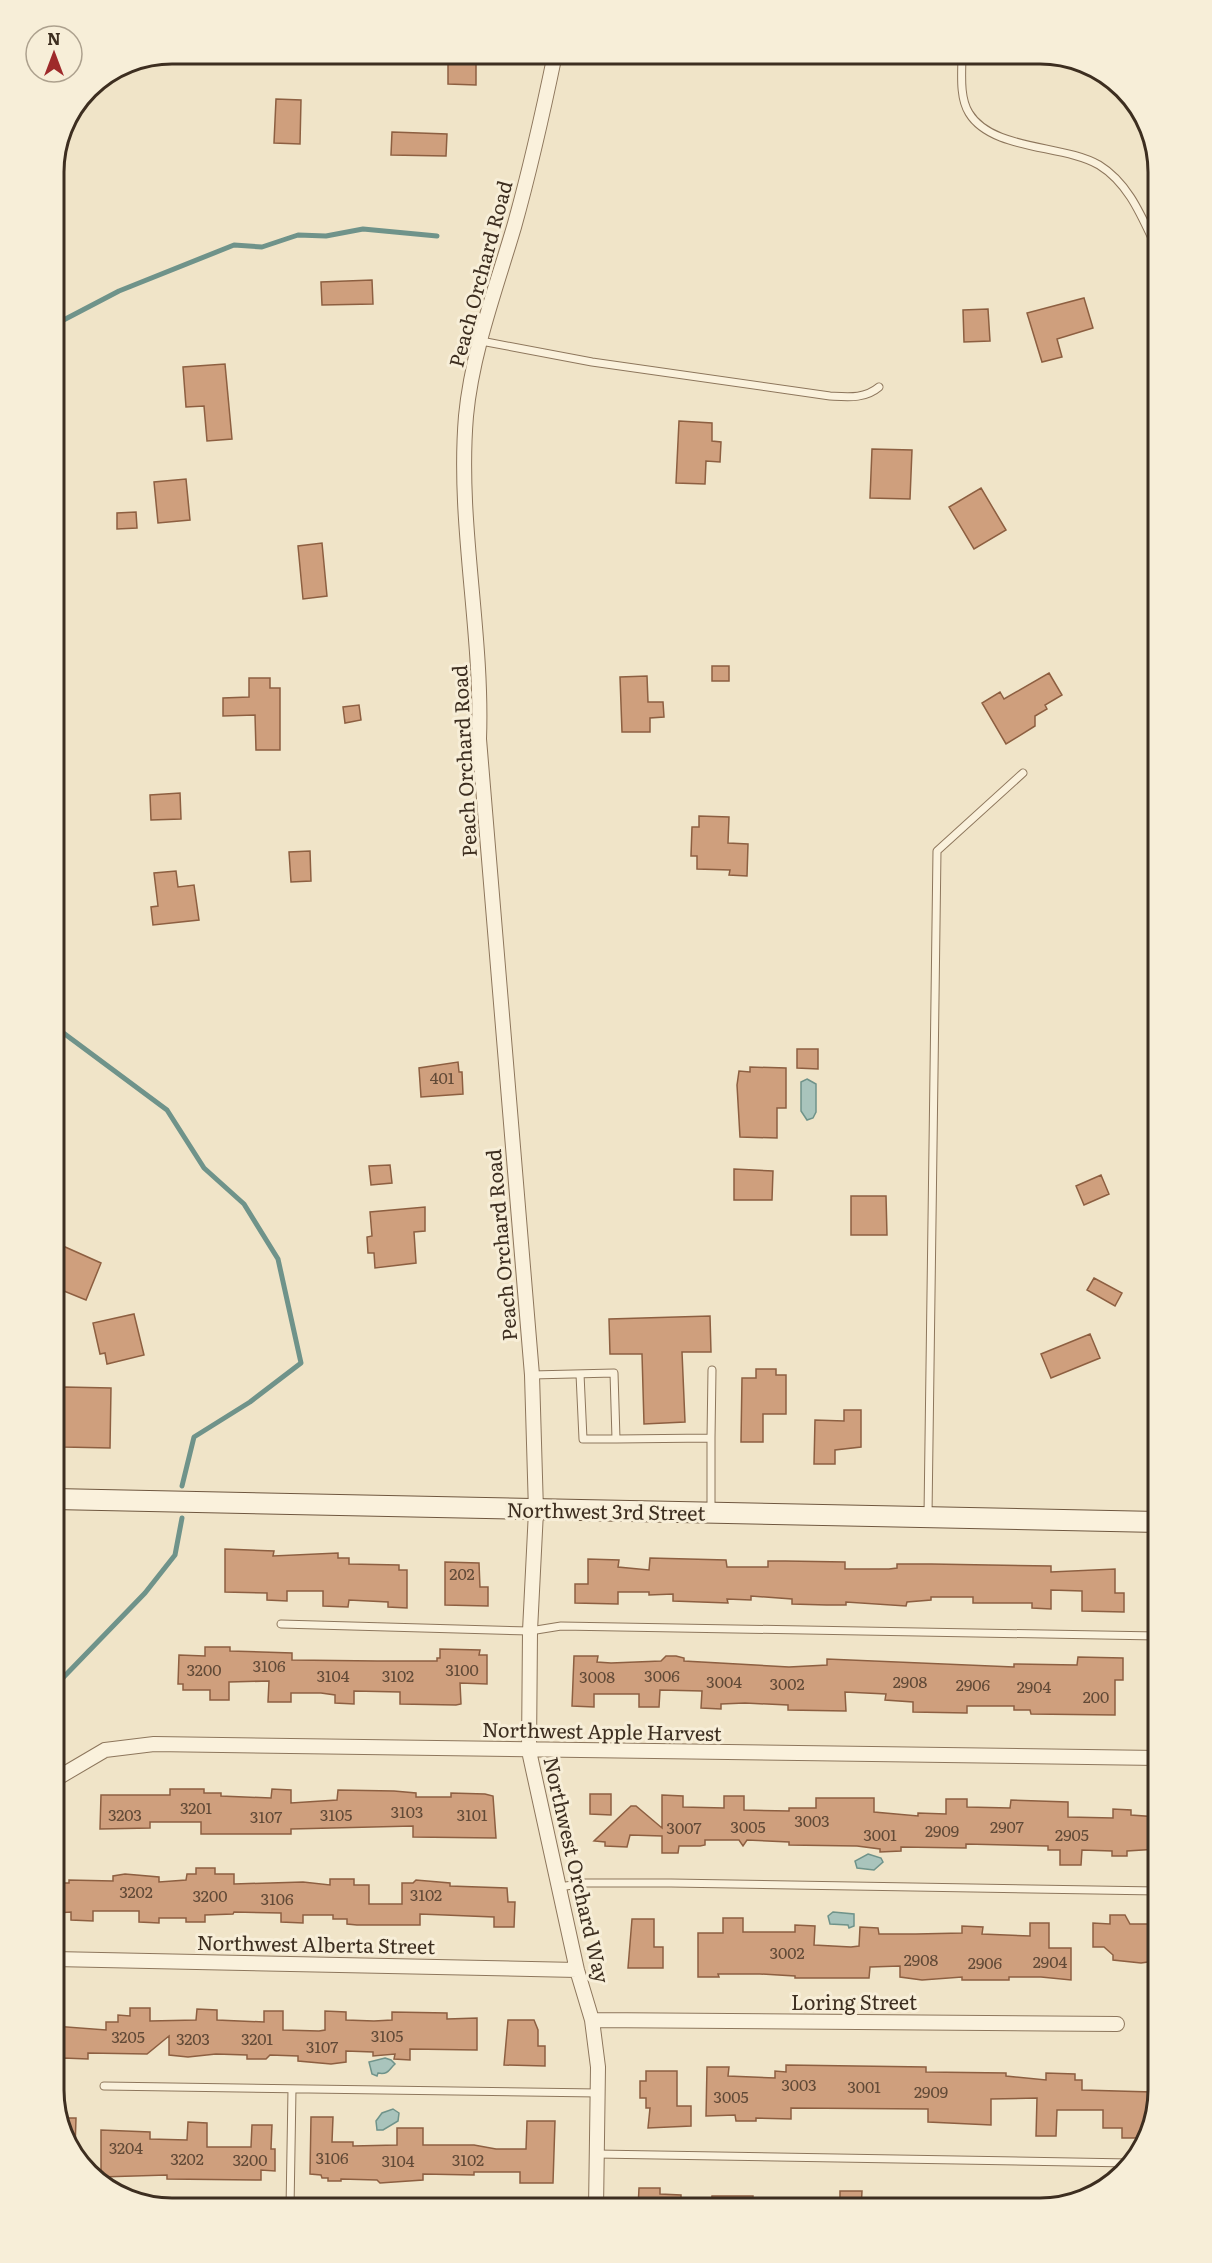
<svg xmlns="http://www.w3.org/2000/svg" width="1212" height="2263" font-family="Literata,serif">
	<rect width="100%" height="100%" fill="#f0e4c8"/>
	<path fill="#a9c4bc" stroke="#6f938a" stroke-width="1.5" d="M807 1079 816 1084V1112L813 1118 807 1120 801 1111V1082Z
		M868 1854 881 1858 883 1862 874 1870 857 1868 855 1861Z
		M833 1912 854 1914V1926L849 1928 848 1925 830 1924 828 1916Z
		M385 2058 391 2060 395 2064C389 2069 389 2075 378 2073L377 2076 372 2074 369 2062Z
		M393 2109 399 2113 398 2121 383 2130H377L376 2121 382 2113Z"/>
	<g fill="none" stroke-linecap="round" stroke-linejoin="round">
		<path stroke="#6f938a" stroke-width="5" d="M54 325 119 291 234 245 262 247 298 235 326 236 363 229 437 236
			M54 1026 167 1110 204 1168 244 1204 278 1259 301 1363 250 1402 194 1437 182 1486
			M54 1687 145 1593 175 1555 182 1518"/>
	</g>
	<path fill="#cf9f7d" stroke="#8d5f41" stroke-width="1.5" d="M448 63H476V85L448 84Z
		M276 99 301 100 300 144 274 143Z
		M392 132 447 134 446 156 391 155Z
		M372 280 373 304 322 305 321 282Z
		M1084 298 1093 328 1057 339 1062 357 1042 362 1027 313Z
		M988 309 990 341 964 342 963 310Z
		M225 364 232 439 207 441 204 406 186 407 183 367Z
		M679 421 712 423V441L721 442 720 462 706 461 705 484 676 483Z
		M872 449 912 450 910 499 870 498Z
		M186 479 190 520 158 523 154 482Z
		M981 488 1006 530 974 549 949 507Z
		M136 512 137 528 117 529V513Z
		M322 543 327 596 303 599 298 546Z
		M712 666H729V681H712Z
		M1049 673 1062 695 1045 705 1047 709 1035 716V726L1006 744 982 703 1000 692 1004 699Z
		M647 676 648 702H663L664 717 650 718V732H622L620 677Z
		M249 678H270V688H280V750H256L255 715 223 716V698L249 697Z
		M359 705 361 720 345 723 343 707Z
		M180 793 181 819 151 820 150 795Z
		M699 816 729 817 728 843 748 844 747 876 729 875 730 870 697 869V856H691L692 827H699Z
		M310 851 311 881 291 882 289 852Z
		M176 871 178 887 194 885 199 920 153 925 151 907 158 906 154 873Z
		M797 1049H818V1069L797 1068Z
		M458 1062 459 1072H462L463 1094 421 1097 419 1068Z
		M750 1067 786 1068V1108H777V1138L740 1137 737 1085 739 1071 750 1072Z
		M390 1165 392 1183 371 1185 369 1166Z
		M734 1169 773 1171 772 1200H734Z
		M1101 1175 1109 1194 1084 1205 1076 1186Z
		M851 1196H886L887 1235H851Z
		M425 1207V1231L414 1232 416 1263 375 1268 374 1253H368L367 1237 372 1236 370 1212Z
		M54 1242 101 1263 86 1300 54 1287Z
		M1094 1278 1122 1293 1115 1306 1087 1290Z
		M134 1314 144 1355 107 1364 105 1353 100 1354 93 1323Z
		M710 1316 711 1352H682L685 1422 644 1424 642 1354H610L609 1319Z
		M1090 1334 1100 1358 1051 1378 1041 1354Z
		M756 1369H776V1375H786V1414H763V1442H741L742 1378H756Z
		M64 1387 111 1388 110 1448 64 1447V1428H61Z
		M844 1410H861V1447L835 1450V1464H814L815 1420 844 1421Z
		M225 1549 274 1551 273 1556 338 1553V1558H349V1564L399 1565V1570H407V1608L388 1607V1602L349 1600 348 1607 323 1606V1591H287V1601L267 1600V1593L225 1592Z
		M650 1558 726 1560 727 1567H768V1561H785L845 1562V1569H889L897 1568V1564H931L1051 1566V1572L1115 1569V1593H1124V1612L1082 1611V1591L1051 1590V1609L1032 1608V1603H973V1597H931V1600L907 1602 906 1606 846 1602V1605H827L792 1604V1599L751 1596V1600L727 1599 728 1603 673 1601V1594L649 1595V1592H618V1604L575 1603V1584H588V1559L619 1560 618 1567 649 1570Z
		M445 1562 479 1563 480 1587H488V1606L445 1605Z
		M205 1647H230V1651L292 1653V1660L377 1661H437V1658H440V1649L480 1650 479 1655H487V1684L460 1683 461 1704 456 1705 400 1704V1692L354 1691V1704L335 1703V1695L321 1693H291V1702H268L269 1681 229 1682V1700H210V1690H183V1684H178L179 1655 205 1656Z
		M574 1656H598L597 1662 611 1663 661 1661 666 1656H676L684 1658V1661L789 1667 827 1665V1659L1014 1667V1664L1077 1665 1078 1657 1123 1658V1680H1115V1715L1031 1714 1030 1710H1014V1706H967V1713L913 1712V1702L885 1700 886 1694 845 1692 846 1711 788 1710V1705L745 1703 721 1704V1709L701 1708 702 1691 660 1690 659 1707H639V1694H594V1707L572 1706Z
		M170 1789H204V1793H221V1796L271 1798 272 1789 291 1790V1803L337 1800 338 1790 394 1791 416 1793V1797H451V1793L485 1794 493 1796 496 1838 413 1837V1826L291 1829V1834H201V1822H150V1828L100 1829 101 1795H170Z
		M590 1794H611V1815L590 1814Z
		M662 1795 683 1796V1807L724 1808V1796H744V1810L789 1811V1808H816V1798H874V1812L918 1816V1813L946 1814V1799H967V1807L1010 1808 1011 1800 1068 1802V1817L1113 1818V1809L1131 1810V1815L1158 1817V1849L1127 1851V1856H1112V1851L1082 1850 1081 1865H1060V1850H1048V1846L966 1844V1848L901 1847V1851L880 1852V1849L857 1846 789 1845V1842L747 1840 743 1846 739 1840H705V1845L700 1846H679L678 1853H662V1836L630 1835 627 1847 605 1846V1842L594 1841 631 1806H636L662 1828Z
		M196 1868H215V1874H234V1884L303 1882 330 1885V1879H354V1885H369V1904H402V1883H413L416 1880 450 1883V1886L507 1888 508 1902H515L514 1927H494V1917L420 1914V1925H357L347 1924V1919H333V1915H303V1923L281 1922V1913L234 1912 233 1914 205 1915V1922H186V1918H159V1923L139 1922V1911H93V1921L71 1920V1912L56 1913 54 1910V1883H69V1880L113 1881V1876L125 1874 159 1877V1882L186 1880 187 1874H196Z
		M1110 1915H1125L1130 1924H1156L1155 1961 1141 1963 1113 1960V1955L1104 1947H1093V1923L1110 1924Z
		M723 1918H743V1932H795V1925L815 1926 814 1945 851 1947 859 1946 860 1927 878 1928 879 1934H916L962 1933V1926L983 1927 982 1934 1030 1936V1923H1049V1948H1071V1980L1041 1977H1009V1980H962V1977L922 1980 900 1977V1966L870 1967 869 1978H795V1976L760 1974H718L719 1977H698V1933H723Z
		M632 1919H654V1947H663V1968H628Z
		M130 2008H150V2021L196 2020 197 2009 217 2010V2020L264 2022V2011H283V2030L319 2031 325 2030V2011L346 2012V2020L374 2021 392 2020V2012L447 2013V2019L477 2018V2050L410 2049V2060L394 2059 395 2054 373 2056V2052L346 2051V2062L331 2064 298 2061V2056L270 2055 266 2059H247V2055L216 2054 188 2057 169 2055V2036L147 2054 88 2053V2059L63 2058 54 2067V2026L106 2030V2022H118V2015L130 2016Z
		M508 2020H534L538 2030V2046H545V2066L504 2065Z
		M786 2065 926 2067V2072L1006 2073V2076L1046 2080V2073L1075 2074V2080H1082V2090L1152 2092 1153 2108 1143 2138H1122V2128H1103V2110H1057L1056 2136H1036L1037 2098 991 2099V2125L928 2122V2109L791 2108V2119L756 2118V2121H736L735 2115 706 2116 707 2067H729L728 2076 775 2078V2071L786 2072Z
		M646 2071H677V2106H691V2126L648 2128 650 2108H646V2098H640V2081H646Z
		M311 2117H333L332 2142H353V2146L397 2145V2128H423V2145H474L496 2149H526L527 2121H555L553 2183H520V2172H474V2175L423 2174V2180L380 2183 377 2180 341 2179V2181H328V2178H322L321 2175 310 2174Z
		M60 2118H76L75 2150 63 2136Z
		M188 2122 207 2123V2147H251L252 2125H272L271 2149H275V2171L261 2170V2180L167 2179V2175L101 2177V2130L150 2132V2139L187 2140Z
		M639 2188H660V2194L681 2195V2209H638Z
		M840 2191H862L861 2209H840Z
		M712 2196H753V2209H710Z"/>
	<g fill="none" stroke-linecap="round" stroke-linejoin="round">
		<defs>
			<path id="lane" d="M962 54C962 72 959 97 969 113 992 151 1063 144 1099 165 1130 184 1143 220 1158 251
				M481 341 592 362 830 396C848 397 865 399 879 387
				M580 1374 583 1439H616
				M532 1375 614 1373 616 1439 711 1438V1512
				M711 1438 712 1370
				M928 1515 937 851 1023 773
				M281 1624 530 1631 561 1626 1158 1636
				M559 1887 586 1883H671L1158 1891
				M104 2086 598 2093
				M596 2154 1130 2163
				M290 2209 292 2089"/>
			<path id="street" d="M555 54C543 112 530 170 514 227 496 288 472 352 466 416 457 524 483 631 479 739L532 1375 536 1511 530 1631 529 1751 577 1970 592 2020 598 2067 596 2209
				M1155 595H1158
				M54 1780 105 1750 154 1744 1158 1758
				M54 1959 577 1970
				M592 2020 1117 2024"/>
			<path id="secondary" d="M54 1499 1158 1522"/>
		</defs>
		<use href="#lane" stroke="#8d765c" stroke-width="9"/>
		<use href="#street" stroke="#8d765c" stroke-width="16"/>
		<use href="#secondary" stroke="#6f573f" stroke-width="22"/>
		<use href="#lane" stroke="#faf1dc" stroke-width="7"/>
		<use href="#street" stroke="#faf1dc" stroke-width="14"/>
		<use href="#secondary" stroke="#faf1dc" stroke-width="20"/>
	</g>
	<g text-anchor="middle" stroke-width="6" stroke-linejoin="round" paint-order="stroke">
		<g font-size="16" fill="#624a37">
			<text x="442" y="1084">401</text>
			<text x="462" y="1580">202</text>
			<text x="269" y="1672">3106</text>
			<text x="204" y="1676">3200</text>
			<text x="462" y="1676">3100</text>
			<text x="333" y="1682">3104</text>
			<text x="398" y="1682">3102</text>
			<text x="662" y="1682">3006</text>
			<text x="597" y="1683">3008</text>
			<text x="724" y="1688">3004</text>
			<text x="910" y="1688">2908</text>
			<text x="787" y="1690">3002</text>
			<text x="973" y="1691">2906</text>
			<text x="1034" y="1693">2904</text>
			<text x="1096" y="1703">200</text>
			<text x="196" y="1814">3201</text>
			<text x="407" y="1818">3103</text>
			<text x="125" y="1821">3203</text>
			<text x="336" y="1821">3105</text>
			<text x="472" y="1821">3101</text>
			<text x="266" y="1823">3107</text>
			<text x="812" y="1827">3003</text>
			<text x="748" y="1833">3005</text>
			<text x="1007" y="1833">2907</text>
			<text x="684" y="1834">3007</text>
			<text x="942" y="1837">2909</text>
			<text x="880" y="1841">3001</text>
			<text x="1072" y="1841">2905</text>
			<text x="136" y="1898">3202</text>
			<text x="426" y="1901">3102</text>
			<text x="210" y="1902">3200</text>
			<text x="277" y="1905">3106</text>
			<text x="787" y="1959">3002</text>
			<text x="921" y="1966">2908</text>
			<text x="1050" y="1968">2904</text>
			<text x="985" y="1969">2906</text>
			<text x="387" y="2042">3105</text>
			<text x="128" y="2043">3205</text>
			<text x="193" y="2045">3203</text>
			<text x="257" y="2045">3201</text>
			<text x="322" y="2053">3107</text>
			<text x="799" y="2091">3003</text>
			<text x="864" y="2093">3001</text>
			<text x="931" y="2098">2909</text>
			<text x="731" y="2103">3005</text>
			<text x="126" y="2154">3204</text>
			<text x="332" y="2164">3106</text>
			<text x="187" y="2165">3202</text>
			<text x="250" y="2166">3200</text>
			<text x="468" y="2166">3102</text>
			<text x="398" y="2167">3104</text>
		</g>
		<g font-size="20" fill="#3d2e20" stroke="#f7eed8">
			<text transform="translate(481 274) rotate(-75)" y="7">Peach Orchard Road</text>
			<text transform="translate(465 761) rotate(-93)" y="7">Peach Orchard Road</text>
			<text transform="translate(502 1245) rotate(-95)" y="7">Peach Orchard Road</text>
			<text transform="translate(606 1512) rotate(1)" y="7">Northwest 3rd Street</text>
			<text transform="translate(602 1732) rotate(1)" y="7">Northwest Apple Harvest</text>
			<text transform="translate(576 1870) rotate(77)" y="7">Northwest Orchard Way</text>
			<text transform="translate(316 1945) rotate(1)" y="7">Northwest Alberta Street</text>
			<text x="854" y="2010">Loring Street</text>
		</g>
	</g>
	<path d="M0 0H1212V2263H0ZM172 64H1040A108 108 0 0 1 1148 172V2090A108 108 0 0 1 1040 2198H172A108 108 0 0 1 64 2090V172A108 108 0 0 1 172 64Z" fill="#f7eed8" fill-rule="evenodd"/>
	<path fill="none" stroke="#3d2e20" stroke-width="3" d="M172 64H1040A108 108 0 0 1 1148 172V2090A108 108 0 0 1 1040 2198H172A108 108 0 0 1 64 2090V172A108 108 0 0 1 172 64Z"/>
	<g transform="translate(54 54)"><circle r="28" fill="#f7eed8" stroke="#ada18e" stroke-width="1.5"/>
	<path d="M0-4.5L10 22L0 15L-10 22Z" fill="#9e2a2b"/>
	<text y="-9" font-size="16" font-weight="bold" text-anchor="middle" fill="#3d2e20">N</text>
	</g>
</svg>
